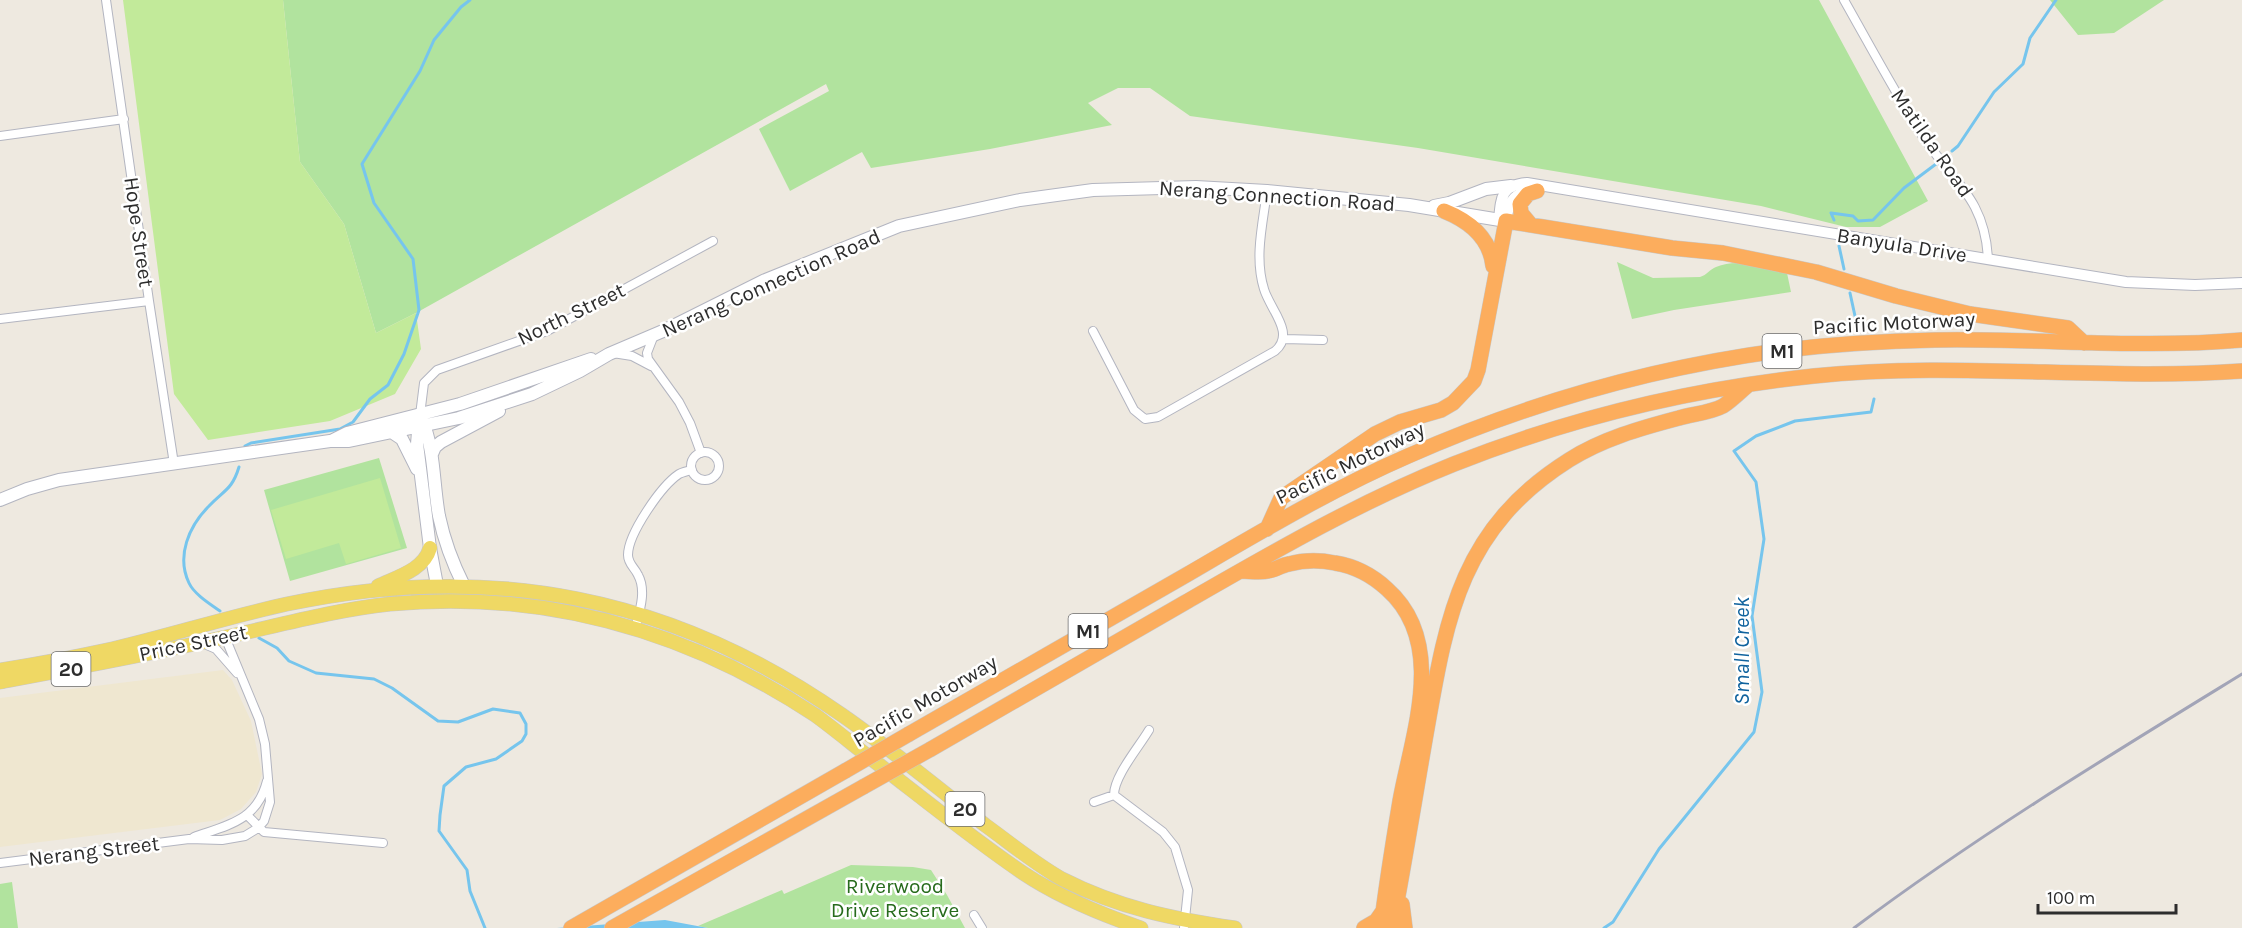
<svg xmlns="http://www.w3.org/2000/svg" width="2242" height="928" font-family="Karla,sans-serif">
	<rect width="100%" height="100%" fill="#eee9e0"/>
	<path fill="#efe7d0" d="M223 670 232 680 251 721 262 774 256 792 241 809 220 820 0 847V698Z"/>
	<path fill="#b1e39e" d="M283 0H1819L1928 201 1880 227H1846L1761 206 1418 148 1190 116 1150 88H1118L1088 103 1112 125 990 149 871 168 862 152 790 191 759 129 829 91 826 84 416 313 376 333 344 224 300 162Z
		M2050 0H2164L2114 33 2078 35Z
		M1617 262 1653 278 1700 277C1707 275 1710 269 1716 267 1739 257 1764 268 1787 273L1791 292 1674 310 1632 319Z
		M379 458 407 548 290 581 264 490Z
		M851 865 913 867 931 870 947 895 965 928H708L698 926 782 890 784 894Z
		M12 882 18 928H0V884Z"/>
	<path fill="#c2ea9a" d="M123 0H283L300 162 344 224 376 333 416 313 421 349 395 394 330 421 208 440 174 394Z
		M380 478 401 548 346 564 339 543 286 559 271 510Z"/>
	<path fill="#76c5ed" d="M665 920 708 928H557Z"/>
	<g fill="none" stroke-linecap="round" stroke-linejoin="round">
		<path stroke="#76c5ed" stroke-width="3" d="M1952 151 1958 146 1994 92 2023 64 2030 38 2056 0
			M1834 220 1831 213 1853 216 1858 221 1873 220 1904 188 1936 164
			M1839 246 1844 269
			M1850 293 1855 316
			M245 446 251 443 340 429 353 422 370 399 388 385 404 354 419 310 413 259 374 203 362 164 420 71 434 40 461 7 470 0
			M220 611C210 604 194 594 189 583 176 556 189 526 209 506 224 490 232 490 239 467
			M259 638 277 648 289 661 316 673 374 679 392 688 438 721 458 722 493 709 520 713 526 724V734L522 741 496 759 466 767 444 786 440 815 439 831 467 870 470 891 485 928
			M1604 928 1613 922 1659 849 1754 732 1762 692 1752 616 1764 539 1756 482 1734 451 1756 436 1795 421 1871 412 1874 399"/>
		<defs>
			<path id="minor" d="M106 0 149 301 174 464
				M1844 0C1869 44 1893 89 1920 132 1950 180 1985 196 1988 259
				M0 136 124 119
				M0 319 149 301
				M1093 331 1134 410 1145 419 1158 417 1275 351C1296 333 1270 310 1264 289 1254 257 1263 223 1267 191
				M654 335 647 353 648 359 679 402 690 423 701 453
				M1284 339 1323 340
				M613 353 632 356 651 366
				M420 415 424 383 437 370 547 331 713 241
				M691 466a14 14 0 1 1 28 0a14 14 0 1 1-28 0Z
				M635 629C639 613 647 591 638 575 635 568 628 564 628 555 628 534 661 486 679 474 683 472 687 471 692 470
				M202 643 216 649 237 673
				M1149 730C1139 747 1114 776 1114 795L1163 832 1175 847 1188 890 1184 928
				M1094 802 1114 795
				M247 815 264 832 383 843
				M194 837C228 825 257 821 267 781
				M0 863 189 839 222 840 245 836 258 828 264 821 270 802 265 744 259 719 225 637
				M974 915 982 928"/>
			<path id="tertiary" d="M1499 220C1501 198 1501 185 1527 183L2126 282 2195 285 2242 283
				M1506 221C1509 204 1511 193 1531 191"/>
			<path id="secondary" d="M1434 206 1449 203 1486 189 1511 186
				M419 420 417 444 430 548 437 585
				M422 420C435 450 433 483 439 516 444 540 453 564 464 586
				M393 433 402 439 417 469
				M333 440 347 433 460 404 591 359
				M432 454 435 447 441 442 499 411
				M0 500 27 489 59 480 330 441H349L459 418 532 394 580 371 609 354 663 331 763 281 899 226 1020 200 1093 190 1196 187 1267 191 1409 205 1506 221"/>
			<path id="primary" d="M378 586C397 577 424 570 430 548
				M0 670C38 664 75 657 112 649 171 635 228 617 287 604 490 561 672 596 842 715 891 749 938 788 985 825 1010 843 1035 864 1062 879 1119 908 1173 919 1235 928
				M0 682C75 668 151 654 226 637 280 625 334 610 390 604 544 590 686 630 815 715 833 728 851 743 869 757 920 796 970 837 1023 873 1059 897 1100 914 1141 928"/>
			<path id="motorway" d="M1444 211C1469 221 1490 237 1493 266
				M1531 225 1521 213 1520 204 1528 194 1537 191
				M1267 529 1281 498 1375 434 1400 422 1441 410 1453 403 1474 381 1478 370 1506 221 1672 248 1723 253 1772 263 1816 272 1896 296 1970 314 2068 328 2084 343
				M1241 571C1249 571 1260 573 1268 571 1275 570 1282 565 1289 564 1304 560 1320 560 1335 563 1354 566 1373 576 1387 589 1448 643 1412 734 1400 801 1393 843 1386 886 1381 928
				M909 734C1002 681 1095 627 1188 574 1260 532 1332 489 1408 456 1528 403 1655 367 1785 350 1835 344 1885 341 1935 340 2037 338 2140 349 2242 340
				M931 749C1016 700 1101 651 1186 602 1273 552 1361 501 1454 464 1570 418 1691 389 1814 376 1956 361 2100 381 2242 371
				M1402 904 1405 928
				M571 928 845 771
				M612 928 863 787
				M1364 928 1376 921 1383 911
				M1392 928C1404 866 1414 803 1425 740 1446 621 1458 530 1569 460 1602 439 1641 428 1679 418 1692 414 1710 413 1723 406 1731 401 1740 392 1747 386"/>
		</defs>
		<use href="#minor" stroke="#b3b5c0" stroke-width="10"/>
		<use href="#tertiary" stroke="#b3b5c0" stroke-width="12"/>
		<use href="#secondary" stroke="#b3b5c0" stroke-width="14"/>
		<use href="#primary" stroke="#c8c8c8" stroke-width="15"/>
		<use href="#motorway" stroke="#c8c8c8" stroke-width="16"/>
		<use href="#minor" stroke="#fff" stroke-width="8"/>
		<use href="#tertiary" stroke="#fff" stroke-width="10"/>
		<use href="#secondary" stroke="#fff" stroke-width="12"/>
		<use href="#primary" stroke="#efd864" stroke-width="14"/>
		<use href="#motorway" stroke="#fcad5d" stroke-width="15"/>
		<path stroke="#a2a4b7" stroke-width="3" d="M1854 928C1978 835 2110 755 2242 674"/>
		<defs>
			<path id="motorway-bridge" d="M845 771 909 734
				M863 787 931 749"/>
		</defs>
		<use href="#motorway-bridge" stroke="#c8c8c8" stroke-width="16" stroke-linecap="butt"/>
		<use href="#motorway-bridge" stroke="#fcad5d" stroke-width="15"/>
	</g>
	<g text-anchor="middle" stroke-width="5" stroke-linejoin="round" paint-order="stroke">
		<g fill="#fff" stroke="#6c6c6c" stroke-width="1.5">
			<rect x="1762.5" y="334" width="39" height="34" rx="4.5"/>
			<rect x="1068.5" y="614" width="39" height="34" rx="4.5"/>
			<rect x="51.5" y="652" width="39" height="34" rx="4.5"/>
			<rect x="945.5" y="792" width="39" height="34" rx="4.5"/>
		</g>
		<g font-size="20" font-weight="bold" fill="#2d2d2d">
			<text x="1782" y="358">M1</text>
			<text x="1088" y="638">M1</text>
			<text x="71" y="676">20</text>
			<text x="965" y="816">20</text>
		</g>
		<g font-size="21" fill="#2d2d2d" stroke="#fff">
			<text transform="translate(1932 143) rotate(55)" y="7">Matilda Road</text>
			<text transform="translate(1277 196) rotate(4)" y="7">Nerang Connection Road</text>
			<text transform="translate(139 232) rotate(82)" y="7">Hope Street</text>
			<text transform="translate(1902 245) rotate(9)" y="7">Banyula Drive</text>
			<text transform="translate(771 283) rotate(-24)" y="7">Nerang Connection Road</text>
			<text transform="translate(571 314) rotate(-26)" y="7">North Street</text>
			<text transform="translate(1894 323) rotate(-3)" y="7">Pacific Motorway</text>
			<text transform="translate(1350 463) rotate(-26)" y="7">Pacific Motorway</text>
			<text transform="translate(193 643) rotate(-12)" y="7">Price Street</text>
			<text transform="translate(925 701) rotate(-30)" y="7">Pacific Motorway</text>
			<text transform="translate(94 851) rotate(-7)" y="7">Nerang Street</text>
		</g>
		<g font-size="21" fill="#276b1c" stroke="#fff">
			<text x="895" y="893">Riverwood<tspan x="895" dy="24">Drive Reserve</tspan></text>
		</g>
		<g font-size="22" font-style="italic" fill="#10639e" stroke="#fff">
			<text transform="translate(1741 651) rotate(-90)" y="8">Small Creek</text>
		</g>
	</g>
	<path d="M2038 904v9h138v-9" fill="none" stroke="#2d2d2d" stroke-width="3"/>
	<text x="2047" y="904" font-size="18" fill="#2d2d2d" stroke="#ffffff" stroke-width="4.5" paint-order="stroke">100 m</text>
</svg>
